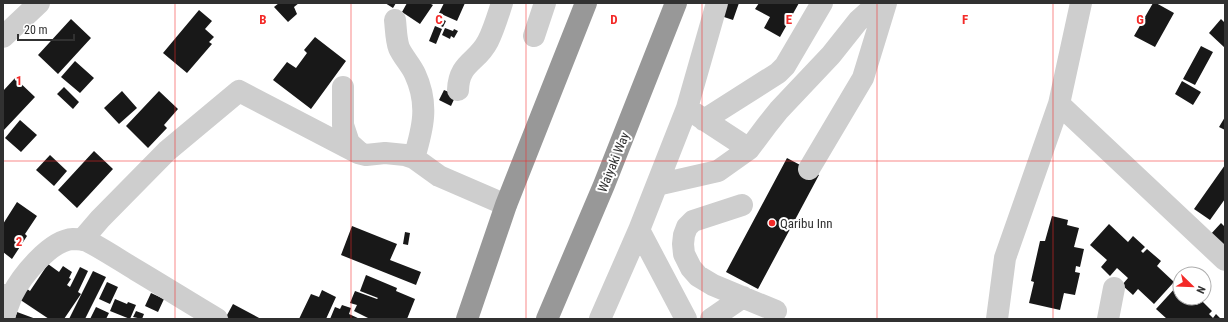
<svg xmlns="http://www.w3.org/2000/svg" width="1228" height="322" font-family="'Roboto Condensed',sans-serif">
	<rect width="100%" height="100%" fill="#fff"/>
	<path fill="#181818" d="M279 3H299L294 7 297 14 288 22 274 7Z
		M385 3H396L393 8Z
		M407 3H429L433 5 420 24 402 12Z
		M444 3H465L457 21 439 13Z
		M726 3H739L733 20 721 16Z
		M759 3H799L780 37 764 28 770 17 755 9Z
		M1153 3H1156L1174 13 1155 47 1134 36Z
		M199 10 212 21 205 29 214 37 209 42 212 44 187 73 163 53Z
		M439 18 446 21 443 27 436 24Z
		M71 19 91 38 58 74 38 55Z
		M1221 19 1225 23V48L1209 33Z
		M435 26 442 29 436 44 429 41Z
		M445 28 453 31 454 29 458 31 454 38 451 36 450 39 442 35Z
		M315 37 346 61 311 109 273 80 287 62 296 68 307 53 304 50Z
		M1201 46 1213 52 1195 85 1183 79Z
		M75 61 94 78 80 93 61 77Z
		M15 78 35 97 3 131V91Z
		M1182 81 1201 92 1193 105 1175 94Z
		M64 87 79 102 73 109 57 94Z
		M444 90 456 95 451 106 439 100Z
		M122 91 137 108 119 124 104 108Z
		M159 91 178 109 164 125 167 128 148 148 126 126Z
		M1225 117V130L1219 127Z
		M20 120 37 135 21 152 5 138Z
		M94 151 113 169 77 208 58 190Z
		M50 155 67 171 54 186 36 170Z
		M787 158 819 175 758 289 726 272Z
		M1225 165V199L1210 220 1194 209Z
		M17 202 37 216 25 234 27 236 12 259 3 252V224Z
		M1052 216 1068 220 1067 225 1079 228 1074 247 1084 249 1080 267 1076 266 1075 272 1080 273 1075 295 1064 293 1060 310 1029 303 1034 282 1031 281 1040 241H1045Z
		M1221 223 1225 227V249L1210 235Z
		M1109 224 1128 242 1133 236 1145 247 1141 251 1143 253 1147 249 1161 261 1157 266 1174 282 1154 304 1138 289 1133 295 1122 285 1128 278 1117 268 1110 276 1101 267 1107 260 1090 245Z
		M352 226 397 244 390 260 421 272 416 285 341 255Z
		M405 232 410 233 408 245 403 244Z
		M48 264 59 272 63 266 72 272 69 278 71 279 67 285 70 287 80 267 88 271 78 292 81 294 64 319H49L16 297 23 286 30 291Z
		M93 271 106 277 85 319H69Z
		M366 275 397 288 396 291 415 299 407 319H370L354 311 357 305 350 303 355 291 377 299 378 298 360 291Z
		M107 282 118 287 110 304 99 299Z
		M1177 286 1180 289V298H1189L1197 305 1201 300 1212 311 1209 314 1213 318 1216 314 1221 319H1167L1156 309Z
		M322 290 336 297 326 319H299L311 294 319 297Z
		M151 293 164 299 158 312 145 306Z
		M115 299 127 304 128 302 136 305 130 319 110 311Z
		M233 304 261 319H231L226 317Z
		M342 305 351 308 349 314 360 319H330L335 307 340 309Z
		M96 307 109 313 106 319H90Z
		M136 311 144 314 142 319 133 317Z
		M17 312 36 319 20 318 15 319Z"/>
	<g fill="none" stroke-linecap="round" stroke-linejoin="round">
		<path stroke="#cecece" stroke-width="22" d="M395 20C396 29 396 40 399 48 403 57 411 65 415 74 429 104 423 128 414 158
			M534 36 545 3
			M3 37 39 3
			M343 87V125L349 143 359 152
			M458 90C459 62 477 63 488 41 494 29 498 15 502 3
			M1059 104 1225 260
			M694 113 749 149
			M704 120 778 73 785 66 822 3
			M809 169 863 78 886 3
			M656 187 661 184 718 171 749 149 767 125 779 110 831 55 858 21 878 3
			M742 205 693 221 687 227 684 235 683 244 684 254 691 268 698 276 713 285 776 311
			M639 230 686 319
			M82 240 100 219 167 151 239 91 358 153 366 155 385 153 405 155 414 158 439 176 506 205
			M3 295H12C21 277 50 240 73 239 79 239 86 240 91 243 106 251 121 261 136 270 163 286 190 303 217 319
			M3 319 12 295
			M600 319 639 230 687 108 717 3
			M711 319 743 297
			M997 319 1005 258 1059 104 1081 3
			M1108 319 1114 288"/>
		<path stroke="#989898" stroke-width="22" d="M467 319 506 205 586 3
			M547 319 604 185 676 3"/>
	</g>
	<path fill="none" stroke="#f32a28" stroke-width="1" stroke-opacity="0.55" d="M175 3V319M351 3V319M526 3V319M702 3V319M877 3V319M1053 3V319M3 161H1225"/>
	<circle fill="#f32a28" stroke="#fff" stroke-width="1.5" cx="772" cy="223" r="4"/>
	<g text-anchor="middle" stroke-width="4" stroke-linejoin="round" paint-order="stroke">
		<g font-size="13" fill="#313131" stroke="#fff">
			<text transform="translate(613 162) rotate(-68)" y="5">Waiyaki Way</text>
		</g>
		<g font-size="13" fill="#313131" stroke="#fff" text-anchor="start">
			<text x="780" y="228">Qaribu Inn</text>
		</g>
	</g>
	<g font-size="13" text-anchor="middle" font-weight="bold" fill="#f32a28" stroke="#fff" stroke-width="4" stroke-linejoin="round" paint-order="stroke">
		<text x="263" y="24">B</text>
		<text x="439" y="24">C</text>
		<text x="614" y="24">D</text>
		<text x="789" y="24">E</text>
		<text x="965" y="24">F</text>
		<text x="1140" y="24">G</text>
		<text x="19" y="85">1</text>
		<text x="19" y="246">2</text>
	</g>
	<rect width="1228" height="322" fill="none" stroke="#313131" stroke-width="8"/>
	<g transform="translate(1192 286) rotate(113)"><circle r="19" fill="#ffffff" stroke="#adadad"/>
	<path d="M0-3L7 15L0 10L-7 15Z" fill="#f32a28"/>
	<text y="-6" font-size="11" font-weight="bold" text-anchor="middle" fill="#313131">N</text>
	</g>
	<path d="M18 34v6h56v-6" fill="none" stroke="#313131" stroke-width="2"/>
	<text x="24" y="34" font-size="12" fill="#313131" stroke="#ffffff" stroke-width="3" paint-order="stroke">20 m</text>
</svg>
